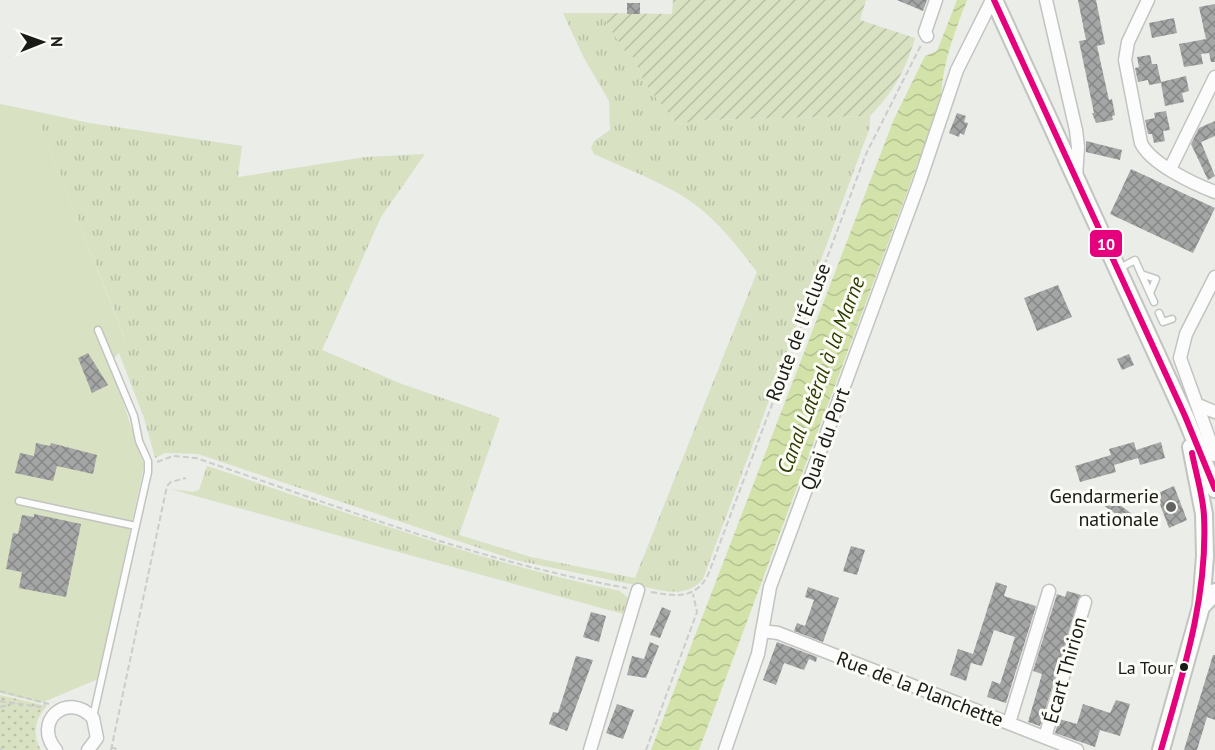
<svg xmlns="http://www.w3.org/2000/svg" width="1215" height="750" font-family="'PT Sans',sans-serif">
	<defs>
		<pattern id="grass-tufts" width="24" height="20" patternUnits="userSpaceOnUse" patternTransform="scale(1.5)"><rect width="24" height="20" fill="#d8e1c2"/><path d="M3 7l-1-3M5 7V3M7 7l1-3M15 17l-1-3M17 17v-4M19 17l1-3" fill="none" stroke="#b9c0a6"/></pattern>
		<pattern id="park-dots" width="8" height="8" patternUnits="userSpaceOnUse" patternTransform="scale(1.5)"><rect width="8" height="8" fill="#d8e1c2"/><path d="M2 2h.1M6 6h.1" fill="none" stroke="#b9c0a6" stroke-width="1.8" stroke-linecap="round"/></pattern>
		<pattern id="garden-furrows" width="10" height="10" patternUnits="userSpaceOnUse" patternTransform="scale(1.5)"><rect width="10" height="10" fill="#d8e1c2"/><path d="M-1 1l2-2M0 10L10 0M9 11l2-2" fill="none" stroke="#b9c0a6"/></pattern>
		<pattern id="water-waves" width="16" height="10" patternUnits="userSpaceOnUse" patternTransform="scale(1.5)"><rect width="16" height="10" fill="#d2e2a9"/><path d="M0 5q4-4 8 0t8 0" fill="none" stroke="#b4c191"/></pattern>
		<pattern id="building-cross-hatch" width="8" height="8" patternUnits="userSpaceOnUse" patternTransform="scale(1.5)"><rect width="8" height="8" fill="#a4a6a5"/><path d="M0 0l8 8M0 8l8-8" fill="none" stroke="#858685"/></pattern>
	</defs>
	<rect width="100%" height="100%" fill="#ebede9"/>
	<path fill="url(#grass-tufts)" d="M563 13H604L607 24 624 50 634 58 644 82 677 124 701 120 870 116V127L703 579C691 593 676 593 659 590L515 560 198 454 165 453 155 458 144 418 119 353 125 338 34 111 90 123 242 146 238 177 365 157 425 154 381 217 322 350 402 384 500 418 459 535 531 557 635 578 757 272C743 254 729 235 712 219 680 187 634 173 594 154L591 148 594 141 610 130 609 101 584 58Z
		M207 466C344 511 479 562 620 591L628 598 623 614 170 489 193 492 199 490Z"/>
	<path fill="url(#park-dots)" d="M0 695 47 706C35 718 32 734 41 750H0Z"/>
	<path fill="url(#garden-furrows)" d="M673 0H866L860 20 915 38C906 69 893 93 870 116L701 120 677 124 644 82 634 58 624 50 607 24 604 13 672 14Z"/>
	<path fill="#d8e1c2" d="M0 104 34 111 125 339 119 353 110 362 144 466 98 679 41 703 0 693Z"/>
	<path fill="url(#water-waves)" d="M957 0H967C954 34 942 64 941 101L699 750H651L894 119 925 56 937 51Z"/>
	<path fill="url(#building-cross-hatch)" d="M897 0H927L923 11Z
		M1078 0H1096L1105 44 1097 46 1109 100 1112 99 1115 115 1112 116 1113 120 1096 123 1092 113H1094L1079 41 1086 40Z
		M627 3H640V14H627Z
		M1215 4V62H1211L1209 53 1201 54 1203 64 1184 67 1179 44 1206 39 1199 7Z
		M1174 18 1177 33 1152 38 1149 23Z
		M1150 55 1152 64H1157L1161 82 1186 76 1189 91 1182 93 1184 102 1165 106 1161 83 1149 85 1148 80 1138 82 1135 68 1139 67 1137 57Z
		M1166 111 1170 130 1163 131 1165 141 1154 143 1152 134H1148L1145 120 1155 118 1154 113Z
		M957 113 966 116 964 122 968 123 964 135 960 133 959 137 949 133Z
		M1215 121V136L1201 142 1215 176 1208 180 1191 144 1199 128Z
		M1086 141 1122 150 1120 160 1086 152Z
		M1131 169 1215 208 1193 253 1110 214Z
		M1058 285 1072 317 1037 331 1024 298Z
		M88 353 108 385 92 393 78 358Z
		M1129 354 1134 365 1122 370 1117 359Z
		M1134 442 1138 458 1114 465 1116 472 1080 482 1075 466 1111 455 1109 449Z
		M1161 442 1165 458 1140 465 1136 450Z
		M36 443 50 446 51 443 97 455 93 474 57 466 53 481 15 473 20 453 34 456Z
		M1174 486 1187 520 1169 528 1156 494Z
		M1105 494 1132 514 1127 522 1099 502Z
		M34 514 81 524 66 597 19 588 22 572 6 569 13 533 18 534 22 515 34 517Z
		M851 546 865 550 857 575 843 571Z
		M996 582 1007 586 1004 596 1036 606 1006 703 987 697 992 681 1000 684 1015 637 994 630 982 666 971 663 966 681 950 675 958 649 973 654Z
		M808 587 839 598 823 642 794 631 797 623 805 626 814 600 805 597Z
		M1067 591 1081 595 1040 726 1028 722 1042 674 1033 671 1057 594 1065 597Z
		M662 607 671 611 660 638 650 635Z
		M591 612 606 616 599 642 583 637Z
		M650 642 659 646 646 678 627 675 632 656 644 659Z
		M777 642 817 657 816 662 809 659 804 670 784 663 776 685 763 680Z
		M1213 655H1215V720L1207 717 1197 750H1184Z
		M576 656 593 660 567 731 549 724 553 712 558 713Z
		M1116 700 1130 704 1120 736 1100 730 1095 747 1055 733 1059 719 1077 724 1083 704 1110 713Z
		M617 704 634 710 623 739 606 733Z"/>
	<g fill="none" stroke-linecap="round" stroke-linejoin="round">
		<defs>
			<path id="service" d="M1118 269 1135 260 1154 302
				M1141 274 1156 279 1150 293
				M1159 313 1163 322 1172 319
				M19 501 136 526
				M93 717 148 472V461L139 441 134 416 98 330"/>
			<path id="minor" d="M1046 0 1076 130 1078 147 1076 177
				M1148 0 1128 42 1125 60 1141 143C1151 164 1194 184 1215 192
				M927 36 925 32 936 0
				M1170 169 1215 77
				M1215 277 1186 334 1180 358 1215 455
				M1198 405 1215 412
				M762 631 778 633 1077 750
				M1009 723 1049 591
				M1045 737 1085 602
				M56 750C32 722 67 690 93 718L97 738 88 750
				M590 750 638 590
				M725 750 758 654 770 587 919 183 957 70 992 0"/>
			<path id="secondary" d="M994 0 1185 416 1215 489
				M1191 447 1204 514 1205 556 1201 607
				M1161 750 1201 607 1215 592"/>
		</defs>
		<use href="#service" stroke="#c2c4c0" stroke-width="9"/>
		<use href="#minor" stroke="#c2c4c0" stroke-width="15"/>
		<use href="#secondary" stroke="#c2c4c0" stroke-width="20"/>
		<path stroke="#cbcccb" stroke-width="2" stroke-dasharray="6 3" stroke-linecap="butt" d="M157 462 173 456 196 458C338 506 479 562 627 588
			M651 592C675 596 695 600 708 575L866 154 921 45
			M0 691 49 704
			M0 701 40 707 46 703
			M0 707 12 704
			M111 747 119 750
			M0 749 2 750
			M111 750 167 486 171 482 186 478
			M646 750 697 612 693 594"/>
		<use href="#service" stroke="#fcfcfc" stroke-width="6"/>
		<use href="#minor" stroke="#fcfcfc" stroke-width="12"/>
		<use href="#secondary" stroke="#fcfcfc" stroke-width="16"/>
		<defs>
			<path id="bus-1" d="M994 0 1185 416 1215 489
				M1161 750C1183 673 1208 597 1204 516 1203 495 1196 474 1192 453"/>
		</defs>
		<use href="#bus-1" stroke="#fafcf5" stroke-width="10"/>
		<use href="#bus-1" stroke="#e5007d" stroke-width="6"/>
	</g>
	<circle fill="#636461" stroke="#fafcf5" stroke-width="2" cx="1171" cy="507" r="6"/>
	<circle fill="#1a1a18" stroke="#fafcf5" stroke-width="2" cx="1184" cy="667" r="5"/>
	<g text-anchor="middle" stroke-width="6" stroke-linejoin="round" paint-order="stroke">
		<g font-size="18" fill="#1a1a18" stroke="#fafcf5" text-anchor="end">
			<text x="1173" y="674">La Tour</text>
		</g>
		<g font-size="20" fill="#1a1a18" stroke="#fafcf5">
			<text transform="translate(798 332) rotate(-69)" y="7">Route de l'Écluse</text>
			<text transform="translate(825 439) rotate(-70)" y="7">Quai du Port</text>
			<text transform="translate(1065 670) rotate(-74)" y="7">Écart Thirion</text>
			<text transform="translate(920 689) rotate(21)" y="7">Rue de la Planchette</text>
		</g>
		<g font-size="20" fill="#1a1a18" stroke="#fafcf5" text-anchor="end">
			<text x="1159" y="503">Gendarmerie<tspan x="1159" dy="23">nationale</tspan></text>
		</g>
		<g font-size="21" font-style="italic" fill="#303b00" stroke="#fafcf5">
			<text transform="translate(821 375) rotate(-69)" y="7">Canal Latéral à la Marne</text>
		</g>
	</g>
	<rect stroke="#fafcf5" stroke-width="2" x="1089" y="229" width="34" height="29" rx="6" fill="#e5007d"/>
	<g font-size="16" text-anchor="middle" font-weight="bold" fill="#fff">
		<text x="1106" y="250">10</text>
	</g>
	<g transform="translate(42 42) rotate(89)" stroke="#fafcf5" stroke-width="4.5" paint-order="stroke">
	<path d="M0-4.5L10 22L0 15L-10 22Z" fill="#1a1a18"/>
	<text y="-9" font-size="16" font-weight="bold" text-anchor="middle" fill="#1a1a18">N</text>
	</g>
</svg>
